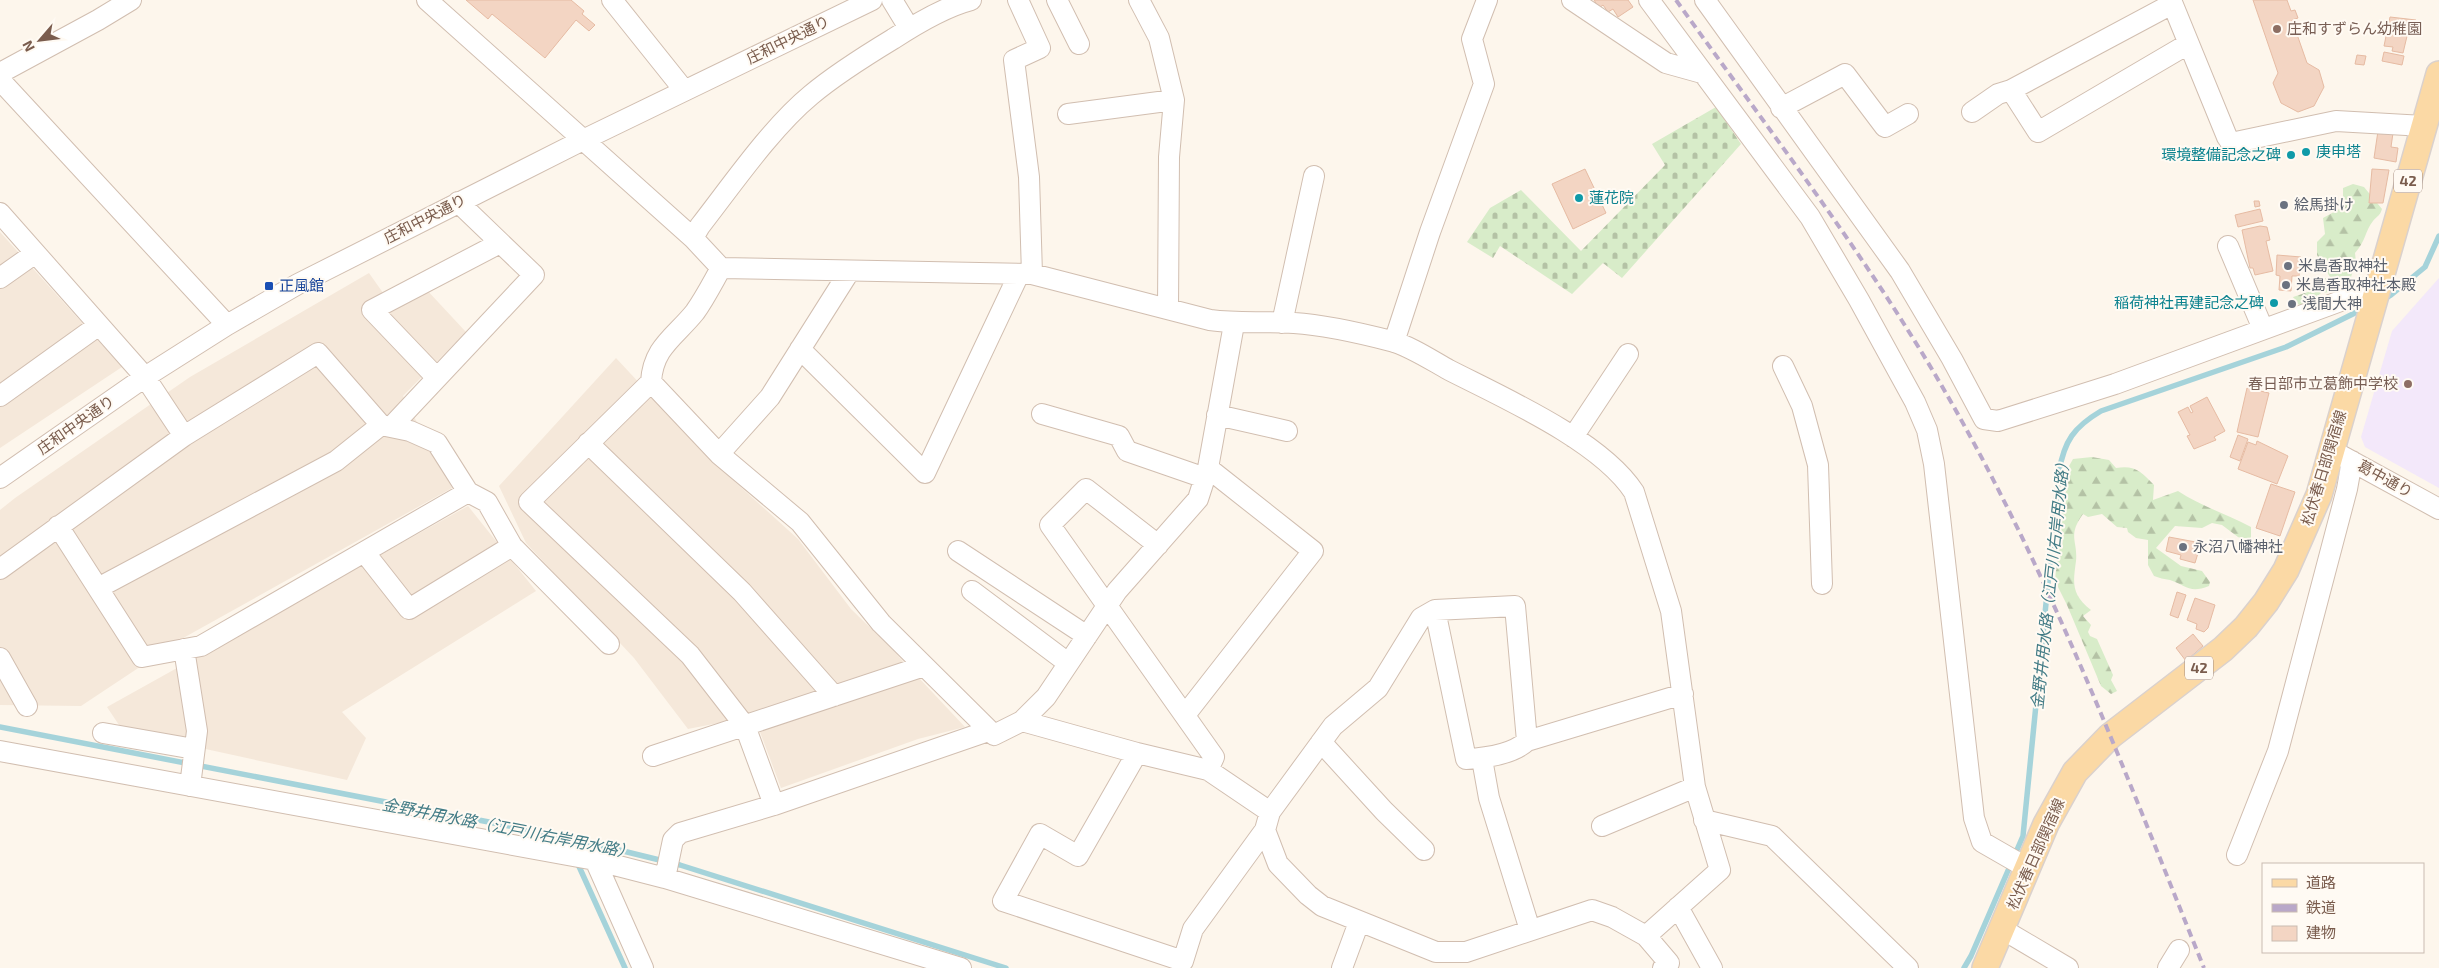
<svg xmlns="http://www.w3.org/2000/svg" width="2439" height="968" font-family="'Exo 2','Noto Sans JP',sans-serif">
	<defs>
		<pattern id="forest-firs" width="22" height="20" patternUnits="userSpaceOnUse" patternTransform="scale(1.25)"><rect width="22" height="20" fill="#d8ecc9"/><path d="M5 1l3.5 6h-7zM16 11l3.5 6h-7z" fill="#b4c2a5"/></pattern>
		<pattern id="cemetery-stones" width="16" height="16" patternUnits="userSpaceOnUse" patternTransform="scale(1.25)"><rect width="16" height="16" fill="#d8ecc9"/><path d="M2 7V4a2 2 0 0 1 4 0v3zM10 15v-3a2 2 0 0 1 4 0v3z" fill="#b4c2a5"/></pattern>
	</defs>
	<rect width="100%" height="100%" fill="#fdf6ec"/>
	<path fill="#f5e8da" d="M0 232 122 367 0 448Z
		M369 273 393 307 425 288 466 332 403 396 452 488 185 637 81 706 0 705V510L15 498 190 377Z
		M616 358 711 460 798 539 851 609 888 645 965 727 918 739 781 788 754 716 688 729 634 658 526 543 499 486Z
		M468 506 536 591 342 712 366 738 347 780 123 731 107 707Z"/>
	<path fill="#f3e8fa" d="M2439 278V488L2365 447 2361 437 2392 331Z"/>
	<path fill="url(#forest-firs)" d="M2353 184 2364 187 2382 209C2380 216 2377 216 2373 221 2365 231 2366 241 2355 253L2356 262 2349 283 2337 291 2321 293 2306 306 2297 304 2293 297 2308 292 2322 279 2330 277 2317 255V242L2325 234 2323 218 2343 207V188Z
		M2092 457 2109 460 2116 468C2136 465 2141 472 2154 485L2153 500 2178 491C2201 506 2226 514 2251 527V543L2238 537 2222 525 2212 523 2202 528 2175 526 2156 548 2181 566 2202 571 2210 582 2209 586C2189 594 2186 585 2170 580 2164 579 2159 578 2154 576L2148 565V540L2136 538 2128 532 2127 528 2117 527 2102 514 2088 517 2083 514C2067 536 2078 541 2076 561 2073 583 2071 594 2091 610L2083 616 2091 625 2088 632 2090 636 2097 639 2113 675 2111 680 2117 691 2111 694 2101 686 2067 605 2055 581 2059 535 2057 524 2066 490 2064 475 2073 459Z"/>
	<path fill="url(#cemetery-stones)" d="M1716 107 1741 144 1622 278 1603 263 1572 294 1500 246 1493 258 1467 242 1490 208 1521 190 1581 251 1665 165 1652 144Z"/>
	<g fill="none" stroke-linecap="round" stroke-linejoin="round">
		<path stroke="#a5d3da" stroke-width="5.5" d="M2383 300 2391 295 2425 267 2439 236
			M0 727 566 837 680 865 1006 968
			M577 862 625 968
			M1964 968 1971 956 2023 836 2059 472C2064 441 2074 427 2101 411L2286 347 2365 308"/>
	</g>
	<path fill="#f3d5c3" stroke="#e6bba3" d="M466 0H571L584 11 582 14 595 25 589 31 576 20 545 58 492 14 488 19Z
		M1594 0H1628L1633 7 1618 17 1613 9 1608 12 1603 5 1599 8Z
		M2253 0H2287L2291 11 2295 10 2298 18 2292 20 2307 63 2319 70 2324 87 2314 106 2298 112 2281 103 2273 83 2278 73Z
		M2390 17 2416 20 2413 33 2408 32 2403 53 2392 51 2393 47 2384 46Z
		M2384 52 2404 56 2402 65 2382 61Z
		M2357 55 2366 56 2364 65 2355 64Z
		M2378 131 2393 133 2391 147 2398 148 2396 162 2374 158Z
		M1585 169 1606 213 1573 229 1552 184Z
		M2372 169 2389 170 2383 203H2369Z
		M2254 201H2259L2260 206 2255 207Z
		M2260 209 2263 221 2238 227 2235 215Z
		M2260 226 2267 227 2270 240 2266 241 2273 271 2255 275 2253 268H2250L2242 230Z
		M2277 255 2301 257 2299 276H2292L2291 291 2279 290 2280 276 2276 275Z
		M2247 388 2269 393 2258 437 2237 432Z
		M2207 397 2225 431 2214 437 2216 440 2194 449 2187 436 2190 435 2178 412 2188 407 2191 413 2193 412 2190 406Z
		M2238 435 2248 439 2240 461 2230 457Z
		M2257 441 2288 456 2277 484 2238 469 2248 442 2256 445Z
		M2271 484 2295 492 2280 536 2256 528Z
		M2169 537 2201 543 2195 563 2180 559 2181 555 2166 551Z
		M2177 592 2186 595 2178 618 2170 615Z
		M2195 598 2215 605 2208 628 2204 632 2196 629 2197 624 2187 620Z
		M2193 634 2203 646 2186 661 2176 648Z"/>
	<g fill="none" stroke-linecap="round" stroke-linejoin="round">
		<defs>
			<path id="minor" d="M427 0 693 238 721 268 1032 274 1210 320C1238 324 1265 321 1294 323 1326 325 1360 333 1391 341 1410 346 1431 360 1449 370 1504 398 1601 441 1634 492L1671 611 1695 787 1720 870 1646 936 1612 917 1592 910 1466 952H1436L1322 906 1308 895 1278 864 1265 830 1270 812 1333 726 1378 688 1421 618 1435 610 1515 606 1527 741
				M612 0 684 90
				M892 0 909 28
				M1018 0 1040 48 1014 60 1029 177 1032 274
				M1057 0 1079 44
				M1139 0 1159 38 1174 100 1169 157 1168 309
				M1572 0 1666 63 1702 73
				M1649 0 1810 217 1859 300 1915 402 1927 430 1934 464 1974 818 1982 842 2029 869
				M1705 0 1900 271 1952 359 1984 419 1998 421 2115 384 2376 288
				M2171 0 2227 137 2231 143 2336 121 2424 126
				M0 73 98 20 131 0
				M0 80 227 325
				M2011 90 2172 4
				M1781 108 1845 74 1885 127 1908 114
				M1972 112 1998 94 2011 90 2038 132 2188 44
				M1068 114 1174 100
				M0 213 145 377 184 436
				M693 238 700 226C732 185 771 128 811 95 836 74 865 56 893 39 916 24 944 7 971 0
				M2228 246 2263 329
				M721 268C713 282 705 298 695 312 675 337 653 347 651 382L529 502 690 655 745 726 774 805
				M0 278 34 254
				M1282 323 1314 176
				M1394 342 1430 232 1484 84 1472 39 1487 0
				M800 349 925 473 1019 274
				M1783 366 1802 406 1818 465 1822 584
				M437 378 372 310 500 243
				M651 382 719 454 800 522 881 623 994 735 1022 721 1046 697 1117 591 1198 499 1208 468 1234 324
				M0 396 99 325
				M1042 414 1119 436 1127 451 1205 478
				M1217 415 1287 431
				M391 427 534 275 458 202
				M1573 437 1628 354
				M588 443 742 592 834 696
				M719 454 770 397 849 272
				M2342 456 2439 509
				M0 478 145 377 227 325 298 284 583 140 872 0
				M1158 545 1086 489 1050 525 1214 757 1208 770
				M512 546 609 644
				M958 551 1087 636
				M365 553 409 609 512 546 487 502 468 492
				M0 569 184 436 318 353 381 425 410 431 437 443 468 492 201 646 142 657 58 526
				M98 588 336 461 381 425
				M972 591 1068 663
				M1435 610 1466 759C1485 758 1513 754 1527 741L1683 694
				M184 649 197 731 190 786
				M0 658 27 706
				M1185 715 1313 551 1208 468
				M1022 721 1137 753 1208 770 1270 812
				M103 733 194 749
				M1321 742 1384 811 1424 850
				M0 751 595 860 665 878 961 968
				M1137 753 1078 856 1040 834 1003 901 1183 961 1193 929 1265 830
				M653 756 924 666
				M1482 759 1489 798 1530 930
				M1704 820 1772 836 1908 968
				M1602 826 1695 787
				M2237 855 2278 751 2347 489 2352 461
				M595 860 643 968
				M665 878 673 840 680 833 774 805 988 731
				M1678 907 1712 968
				M2002 929 2068 968
				M1646 936 1669 963 1663 968
				M1342 968 1359 922
				M2168 968 2179 950"/>
			<path id="major" d="M1985 968 2046 824 2075 772 2110 736 2223 649 2246 627 2266 602 2286 570 2319 495 2439 74"/>
		</defs>
		<use href="#minor" stroke="#d1beb0" stroke-width="22"/>
		<use href="#major" stroke="#dad1cd" stroke-width="28"/>
		<use href="#minor" stroke="#fff" stroke-width="20"/>
		<use href="#major" stroke="#fbd9a5" stroke-width="25"/>
		<path stroke="#b9a8c9" stroke-width="4" stroke-dasharray="8 5" stroke-linecap="butt" d="M1676 0C1763 122 1856 242 1933 371 2045 559 2122 765 2204 968"/>
	</g>
	<g fill="#8d6e63" stroke="#fffaf3" stroke-width="2">
		<circle cx="2277" cy="29" r="5"/>
		<circle cx="2408" cy="384" r="5"/>
	</g>
	<g fill="#0f9aa8" stroke="#fffaf3" stroke-width="2">
		<circle cx="2306" cy="152" r="5"/>
		<circle cx="2291" cy="155" r="5"/>
		<circle cx="1579" cy="198" r="5"/>
		<circle cx="2274" cy="303" r="5"/>
	</g>
	<g fill="#6b7280" stroke="#fffaf3" stroke-width="2">
		<circle cx="2284" cy="205" r="5"/>
		<circle cx="2288" cy="266" r="5"/>
		<circle cx="2286" cy="285" r="5"/>
		<circle cx="2292" cy="304" r="5"/>
		<circle cx="2183" cy="547" r="5"/>
	</g>
	<rect fill="#1a4fb4" stroke="#fffaf3" stroke-width="2" x="264" y="281" width="10" height="10" rx="2.5"/>
	<g text-anchor="middle" stroke-width="4" stroke-linejoin="round" paint-order="stroke">
		<g fill="#fffaf3" stroke="#a28b7f" stroke-width="1">
			<rect x="2394" y="169.5" width="28" height="23" rx="4"/>
			<rect x="2185" y="656.5" width="28" height="23" rx="4"/>
		</g>
		<g font-size="14" font-weight="bold" fill="#7a5c4d">
			<text x="2408" y="186">42</text>
			<text x="2199" y="673">42</text>
		</g>
		<g font-size="15" fill="#785e54" stroke="#fffaf3" text-anchor="start">
			<text x="2287" y="34">庄和すずらん幼稚園</text>
			<text x="2398" y="389" text-anchor="end">春日部市立葛飾中学校</text>
		</g>
		<g font-size="15" fill="#7a5c4d" stroke="#fffaf3">
			<text transform="translate(788 40) rotate(-26)" y="5">庄和中央通り</text>
			<text transform="translate(425 219) rotate(-27)" y="5">庄和中央通り</text>
			<text transform="translate(76 425) rotate(-35)" y="5">庄和中央通り</text>
			<text transform="translate(2324 468) rotate(-73)" y="5">松伏春日部関宿線</text>
			<text transform="translate(2385 479) rotate(29)" y="5">葛中通り</text>
			<text transform="translate(2036 854) rotate(-66)" y="5">松伏春日部関宿線</text>
		</g>
		<g font-size="15" fill="#0d838f" stroke="#fffaf3" text-anchor="start">
			<text x="2316" y="157">庚申塔</text>
			<text x="2281" y="160" text-anchor="end">環境整備記念之碑</text>
			<text x="1589" y="203">蓮花院</text>
			<text x="2264" y="308" text-anchor="end">稲荷神社再建記念之碑</text>
		</g>
		<g font-size="15" fill="#5b616d" stroke="#fffaf3" text-anchor="start">
			<text x="2294" y="210">絵馬掛け</text>
			<text x="2298" y="271">米島香取神社</text>
			<text x="2296" y="290">米島香取神社本殿</text>
			<text x="2302" y="309">浅間大神</text>
			<text x="2193" y="552">永沼八幡神社</text>
		</g>
		<g font-size="15" fill="#164399" stroke="#fffaf3" text-anchor="start">
			<text x="279" y="291">正風館</text>
		</g>
		<g font-size="16" font-style="italic" fill="#437c86" stroke="#fffaf3">
			<text transform="translate(2050 582) rotate(-84)" y="6">金野井用水路（江戸川右岸用水路）</text>
			<text transform="translate(508 828) rotate(11)" y="6">金野井用水路（江戸川右岸用水路）</text>
		</g>
	</g>
	<rect x="2262" y="863" width="162" height="90" fill="#fffaf3" stroke="#cabbb1"/>
	<rect x="2272" y="879" width="25" height="8" fill="#fbd9a5" stroke="#cabbb1"/>
	<text x="2306" y="888" font-size="15" fill="#7a5c4d">道路</text>
	<rect x="2272" y="904" width="25" height="8" fill="#b9a8c9" stroke="#cabbb1"/>
	<text x="2306" y="913" font-size="15" fill="#7a5c4d">鉄道</text>
	<rect x="2272" y="926" width="25" height="15" fill="#f3d5c3" stroke="#cabbb1"/>
	<text x="2306" y="938" font-size="15" fill="#7a5c4d">建物</text>
	<g transform="translate(40 40) rotate(242)" stroke="#fffaf3" stroke-width="4" paint-order="stroke">
	<path d="M0-4L9 19L0 12L-9 19Z" fill="#7a5c4d"/>
	<text y="-8" font-size="14" font-weight="bold" text-anchor="middle" fill="#7a5c4d">N</text>
	</g>
</svg>
